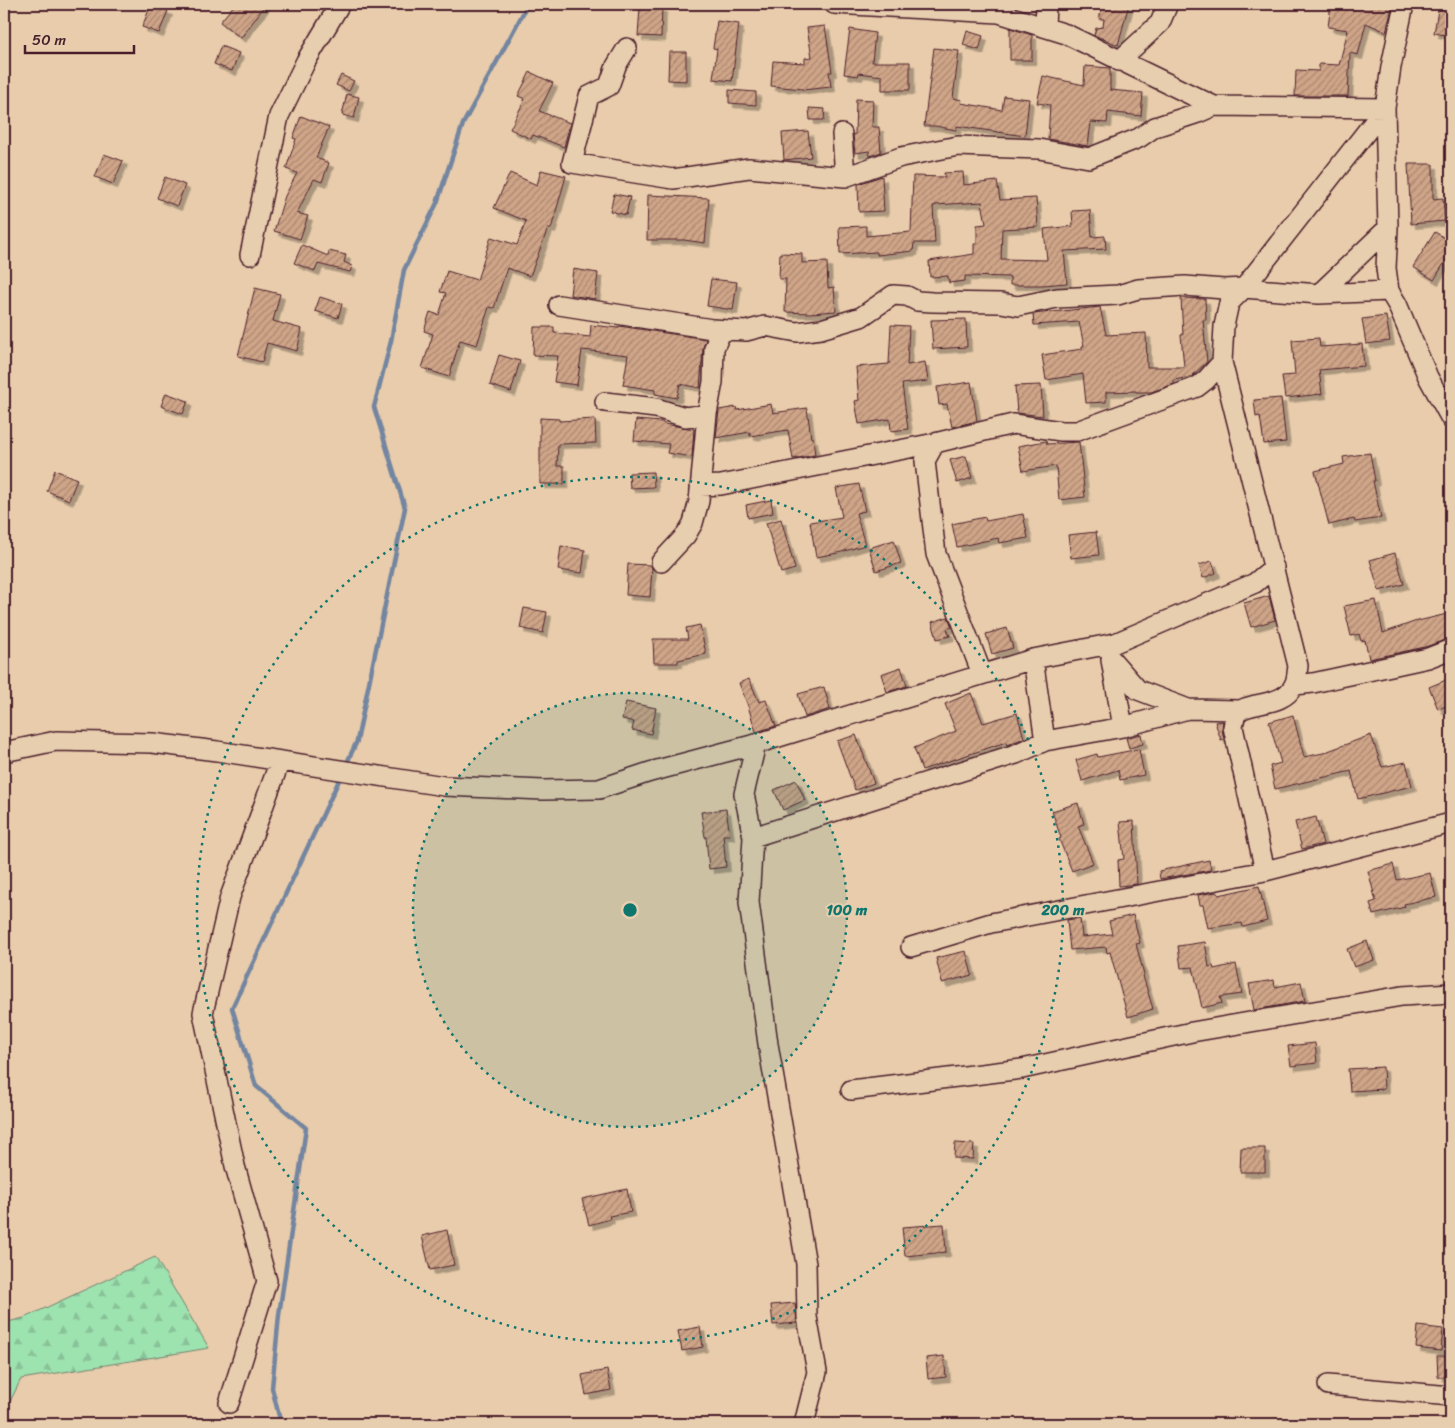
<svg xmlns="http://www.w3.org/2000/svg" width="1455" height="1428" font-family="Sriracha,sans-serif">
	<defs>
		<pattern id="forest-firs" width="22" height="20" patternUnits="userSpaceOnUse" patternTransform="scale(1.25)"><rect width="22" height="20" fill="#9de3b0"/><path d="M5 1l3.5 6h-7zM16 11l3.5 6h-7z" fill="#89c298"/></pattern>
		<pattern id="building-hatch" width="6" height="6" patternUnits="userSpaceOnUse" patternTransform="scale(1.25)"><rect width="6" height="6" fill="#cfa588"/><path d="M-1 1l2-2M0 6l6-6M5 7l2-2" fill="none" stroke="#aa866f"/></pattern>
		<filter id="shadow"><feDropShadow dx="4.5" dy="4.5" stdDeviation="0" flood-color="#0004"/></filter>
	</defs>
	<rect width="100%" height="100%" fill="#e8ccab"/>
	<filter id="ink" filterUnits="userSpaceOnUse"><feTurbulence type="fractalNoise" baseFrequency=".02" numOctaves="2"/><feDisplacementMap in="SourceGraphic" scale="10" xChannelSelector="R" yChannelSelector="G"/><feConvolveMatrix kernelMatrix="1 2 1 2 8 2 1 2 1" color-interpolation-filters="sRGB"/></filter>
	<g filter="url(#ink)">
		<path fill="url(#forest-firs)" stroke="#74816e" d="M155 1257 209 1348 21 1379 4 1414V1323L24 1318Z"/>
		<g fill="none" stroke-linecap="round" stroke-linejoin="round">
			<path stroke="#7385a0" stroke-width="4.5" d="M345 767 357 741 405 508 374 407 391 341 404 270 437 203 463 124 528 4
				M281 1424 272 1388 279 1315 306 1128 256 1086 232 1008 341 776"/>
		</g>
		<path fill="url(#building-hatch)" stroke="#4a1f2b" filter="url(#shadow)" d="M235 4H266L241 38 220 22Z
			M1103 4H1129L1118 45 1094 35 1096 28 1103 27 1104 19H1099Z
			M1331 4H1351L1370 6 1371 4H1393L1386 32 1366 23 1358 55 1350 53 1348 96H1295L1296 70 1319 71V64L1339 65 1348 30 1328 27Z
			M1439 4H1451V36L1434 33Z
			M151 5 168 11 159 33 142 27Z
			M640 7 662 8 661 37 638 36Z
			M717 21 739 24 732 81 713 79 717 49 713 48Z
			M825 26 832 72H829L831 87 803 90V89L771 86 773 61 805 63V58L812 57 807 28Z
			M1010 28 1032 35V60H1010Z
			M850 29 875 33 872 62H910V90H882V76L859 73 858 76 844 74Z
			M967 31 983 36 979 50 963 45Z
			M221 46 239 53 232 71 214 64Z
			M934 48 959 51 953 98 962 100 961 103 1002 110 1004 96 1029 99 1025 136 957 126 956 130 935 126H924Z
			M669 52H686V81L668 80Z
			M1085 66 1110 68V90L1143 93 1141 116 1108 112 1107 123 1091 122 1088 146 1048 139 1050 105 1037 103 1043 76 1084 85Z
			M530 72 553 83 539 111 570 123 564 147 533 135 531 139 510 129 525 99 518 96Z
			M341 75 354 81 349 91 336 85Z
			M729 90 756 92V105L729 103Z
			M347 94 359 97 354 118 342 115Z
			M856 99 873 100 872 127H879L881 152 870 156 869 151 855 153 853 135 855 134Z
			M809 108 825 109 824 120H810Z
			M301 116 329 127 316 158 329 163 322 182 314 179 297 213 308 216 300 239 274 231 285 196 297 173 286 169 296 139 293 138Z
			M808 131 811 157 784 160 782 133Z
			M104 154 123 161 113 184 95 177Z
			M1408 164H1433V199L1443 198 1445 221 1411 224Z
			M541 170 566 176 551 229 548 228 530 276 507 268 494 308 489 307 477 345 460 340 449 377 422 368 433 334 424 331 430 312 439 315 446 293 440 292 447 271 477 280 491 237 517 245 526 221 494 208 510 173 537 185Z
			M963 172 964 185 997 181 1000 200 1036 198 1038 227 1002 229 1001 259 1047 260 1044 229 1073 226 1072 211 1090 210 1092 237 1105 236 1106 249 1064 251 1067 283 1043 285H1010V277L965 276V281L949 283 948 276 930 277 929 261 974 254V244H977V225L986 224 982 202 935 205V206H933L935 243H914L913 251 877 255V252L840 254 839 227 866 226V236L911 232 913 176 945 177 944 173Z
			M882 176 884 211 859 212 858 184Z
			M165 177 185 185 177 206 157 198Z
			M614 194 630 197 626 215 610 211Z
			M648 195 709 198 705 243 684 240H647Z
			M1435 232 1451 242V252L1434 280 1413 267Z
			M302 245 328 256 329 251 346 255 344 262 352 266 350 272 318 264 315 271 294 263Z
			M780 253 802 254V263L827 262 828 288 834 287 836 311 810 313 785 312 786 279H779Z
			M573 269 598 273 595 299 570 295Z
			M711 279 737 282 733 310 707 306Z
			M255 288 280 294 273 321 302 329 297 351 267 343 262 362 238 356Z
			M320 297 342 304 338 318 315 311Z
			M1181 298 1205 299 1206 320H1203L1207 362 1191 377 1174 380V384L1151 392H1136V391L1106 392V402L1086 403 1083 374 1046 380 1042 355 1082 349V346H1084L1079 322 1034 325 1033 314 1100 307 1106 335 1146 333 1147 367H1184L1181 335H1183Z
			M1386 316 1390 341 1366 344 1362 319Z
			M966 319 967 347 933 349 931 320Z
			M591 325 618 328 619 326 706 339 703 348 700 388 680 384 677 398 655 394V390L623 385 628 355 582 350 577 385 554 382 558 356 533 355 534 327H554V333L590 337Z
			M891 325 909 326 907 365 925 362 928 381 902 384 908 429 891 431 890 419 859 424 855 401 859 400 856 367 889 364Z
			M1319 338 1320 347 1362 344 1364 366 1319 370 1322 394 1285 398 1282 376 1295 375 1292 340Z
			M499 355 520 361 511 392 490 385Z
			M971 382 977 421 952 427 947 404 939 405 937 387Z
			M1041 385 1043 416 1017 413 1015 386Z
			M166 393 188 401 183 414 161 406Z
			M1281 398 1286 442 1264 444 1260 416 1256 417 1254 400Z
			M771 404 773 413 807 408 811 438H813L815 455 793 459 788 430 750 436V432L716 438 719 410 736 407 737 410Z
			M540 418 559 419V421L595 419 596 443 558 444 557 466H564V484H540Z
			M636 420 662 422 664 424 694 429 692 457 667 453 669 444 634 441Z
			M1046 441 1047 444 1079 442 1085 497 1059 500 1056 466 1023 471 1018 446Z
			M1370 453 1375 481H1373L1381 518 1355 522 1354 519 1329 525 1315 471 1344 464 1343 457Z
			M966 456 972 478 957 483 950 460Z
			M55 470 77 479 69 500 47 491Z
			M653 472 654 487 630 488 629 473Z
			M859 484 865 511 856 513 865 545 838 553 816 557 810 522 842 517 836 488Z
			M771 500 773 513 748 518 746 505Z
			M1023 514 1028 538 999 543 998 538 957 547 952 524 985 517 986 521Z
			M781 519 795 569 781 573 766 523Z
			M1096 532 1099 555 1071 558 1068 535Z
			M894 540 901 563 876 571 869 548Z
			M561 546 585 550 582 573 558 570Z
			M1395 553 1404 584 1379 591 1370 560Z
			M1212 561 1216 573 1203 578 1199 565Z
			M628 564 650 565 652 568 650 597 626 595Z
			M1269 596 1275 620 1251 627 1244 603Z
			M1376 600 1383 633 1414 622 1451 613V638L1425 647 1369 659 1365 640 1361 641 1359 634 1351 636 1344 606Z
			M524 608 547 612 543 633 520 628Z
			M948 617 952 627 947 629 950 636 937 639 932 622Z
			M700 625 706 654 678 660V663H654L653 639H688L686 628Z
			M1007 628 1013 648 992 654 986 634Z
			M901 667 907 686 887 692 881 674Z
			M1451 678V704L1438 709 1429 687Z
			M749 679 759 702 766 700 776 726 756 732 748 706 739 683Z
			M824 687 830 709 805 717 798 694Z
			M971 693 983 723 1017 713 1024 738 1007 745 1006 742 922 770 914 748 956 731 945 704Z
			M626 702 656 708 651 734 632 730 634 722 622 719Z
			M1293 715 1304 757 1328 752V751L1371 735 1382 767 1406 762 1412 786 1358 799 1351 771 1275 789 1270 766 1281 763 1269 722Z
			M1223 721 1222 729 1224 739 1221 740 1215 722Z
			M1141 734 1143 744 1129 748 1126 738Z
			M856 735 874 783 855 790 837 741Z
			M1139 749 1144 775 1120 780 1118 770 1082 781 1076 760 1097 754 1098 757Z
			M796 780 805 800 783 810 774 790Z
			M1078 803 1084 824 1078 826 1093 863 1072 871 1059 839 1061 838 1052 811Z
			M726 809 730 835H723L726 867 709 869 706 837H705L701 812Z
			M1316 817 1323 844 1302 849 1295 822Z
			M1134 821 1137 884 1119 886 1118 860 1124 859 1120 822Z
			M1209 860 1211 870 1160 879 1159 871Z
			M1393 864 1397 880 1430 873 1436 897 1404 904 1405 907 1373 915 1370 903 1376 901 1368 871Z
			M1259 886 1267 921 1243 927 1242 923 1208 928 1203 905H1200L1198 895 1216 892 1219 895Z
			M1133 915 1140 943 1136 944 1144 975 1143 976 1153 1009 1128 1017 1110 952 1107 953 1106 947 1070 950 1067 920 1080 918 1082 937 1112 934 1109 921Z
			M1367 941 1374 960 1354 967 1347 949Z
			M1205 942 1209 967 1213 966 1214 969 1236 964 1242 994 1220 997 1222 1003 1202 1008 1193 967 1181 968 1178 946Z
			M966 951 972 975 942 983 936 958Z
			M1274 980 1275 987 1301 982 1305 1001 1254 1010 1249 984Z
			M1315 1043 1317 1063 1291 1066 1288 1046Z
			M1383 1067 1384 1089 1350 1091 1348 1069Z
			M955 1143 974 1144 973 1159 954 1158Z
			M1241 1148H1265V1172H1240Z
			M627 1189 631 1212 609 1216 610 1219 589 1225 582 1199Z
			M944 1224 946 1252 905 1256 902 1227Z
			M447 1230 454 1265 430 1270 422 1236Z
			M795 1303 797 1323 773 1325 771 1305Z
			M1418 1326 1443 1329 1441 1351 1416 1348Z
			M700 1327 703 1347 682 1351 678 1331Z
			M944 1356 946 1377 928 1379 926 1358Z
			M1437 1356H1451V1377H1438Z
			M607 1370 611 1390 586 1395 582 1375Z"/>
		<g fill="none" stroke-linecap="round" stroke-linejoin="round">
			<defs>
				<path id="minor" d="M834 4 999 13 1066 34 1214 106 1385 108
					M1404 4 1391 67 1385 108 1388 228 1386 268 1389 291 1397 304 1428 377 1451 419
					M1045 27 1046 4
					M627 48 616 66 609 86 589 96 572 163 673 179 749 168 845 177 901 157 958 146 1039 149 1089 158 1139 138 1155 127 1198 113 1214 106
					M1119 61 1160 23 1168 4
					M842 134 845 177
					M250 255 279 116 306 61 340 4
					M1319 294 1389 291
					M559 305 712 329
					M605 402 656 408 685 417 707 414
					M700 486 721 485 935 443
					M661 562 686 535 693 523 699 501 707 414 713 382 714 348 719 337 712 329 746 331 765 326 797 332 821 329 861 317 893 295 907 296 917 301 932 302 1001 303 1018 306 1057 298 1118 295 1138 289 1185 286 1224 289 1244 288 1319 294 1388 228
					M1033 659 1045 741
					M1111 659 1138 690 1188 709
					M1111 660 1123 727
					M982 674 936 554 925 461 935 443 1013 424 1061 431H1077L1197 387 1206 380 1222 362
					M1295 685 1313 683 1428 658 1451 649
					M756 744 744 794 753 837 749 902 768 1044 806 1264 807 1317 817 1372 804 1424
					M4 752 56 741 152 743 217 751 444 786 543 790 599 789 650 772 756 744 1033 659 1115 643 1255 583 1274 567
					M753 837 1016 754 1045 741 1123 727 1188 709 1240 710
					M1265 871 1233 727C1234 723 1234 719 1236 715 1244 700 1283 709 1294 685 1297 680 1297 672 1298 666L1222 362 1224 326 1229 303 1244 288 1385 108
					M911 947 991 923 1265 871 1451 823
					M851 1090 1022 1069 1192 1032 1402 996 1451 993
					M1328 1385 1451 1396
					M229 1403 267 1281 235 1166 203 1013 230 897 280 761"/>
			</defs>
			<use href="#minor" stroke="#4a1f2b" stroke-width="22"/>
			<use href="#minor" stroke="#e7ceaf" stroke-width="19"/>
		</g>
	</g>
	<circle cx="630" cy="910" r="217" fill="#0f766e" fill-opacity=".12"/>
	<g fill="none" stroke="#0f766e" stroke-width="2.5" stroke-dasharray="2.5 5">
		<circle cx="630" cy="910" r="217"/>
		<circle cx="630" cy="910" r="433"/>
	</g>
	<circle cx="630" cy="910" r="8" fill="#0f766e" stroke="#e7ceaf" stroke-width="2.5"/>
	<g font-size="15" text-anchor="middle" font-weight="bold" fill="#0f766e" stroke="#e7ceaf" stroke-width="4" stroke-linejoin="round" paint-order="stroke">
		<text x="847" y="915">100 m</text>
		<text x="1063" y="915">200 m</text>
	</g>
	<rect width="1455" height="1428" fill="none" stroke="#e7ceaf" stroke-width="20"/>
	<rect x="10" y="10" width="1435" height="1408" fill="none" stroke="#4a1f2b" stroke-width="2" filter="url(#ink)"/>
	<path d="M25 45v8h109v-8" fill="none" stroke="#4a1f2b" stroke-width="2.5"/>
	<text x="32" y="45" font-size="15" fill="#4a1f2b" stroke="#e7ceaf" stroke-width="4" paint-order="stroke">50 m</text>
</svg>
